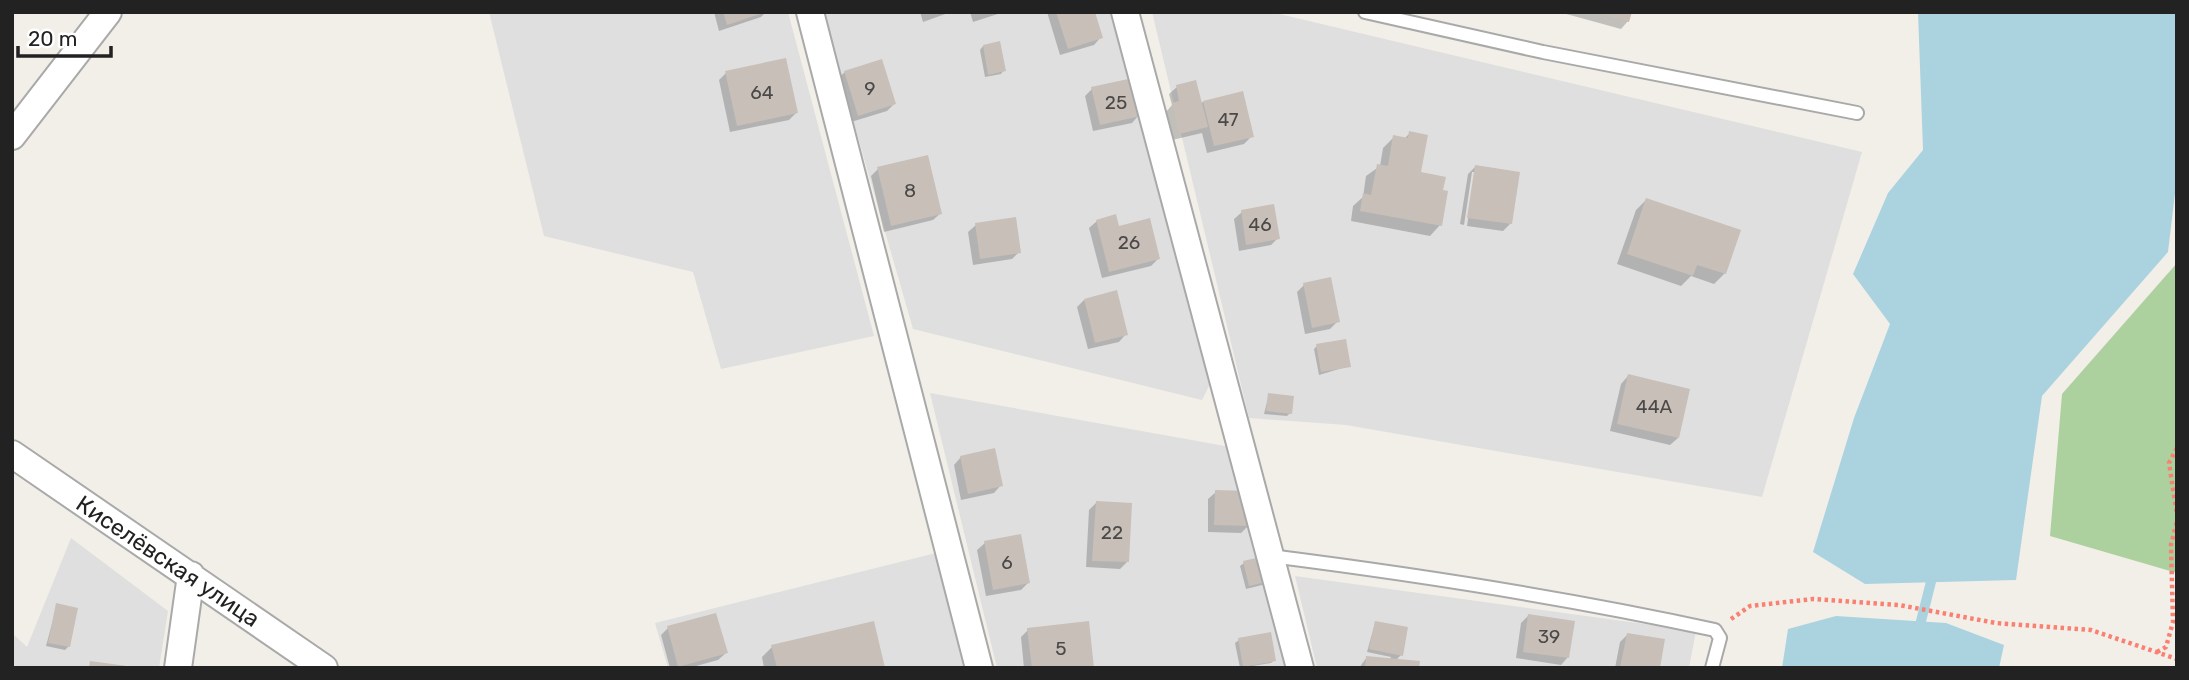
<svg xmlns="http://www.w3.org/2000/svg" width="2189" height="680" font-family="Rubik,sans-serif">
	<rect width="100%" height="100%" fill="#f2efe9"/>
	<path fill="#e0dfdf" d="M489 12H788L874 336 721 369 693 272 544 236Z
		M822 12H1121L1211 382 1202 400 913 329Z
		M1152 12H1271L1862 152 1762 497 1346 425 1249 418Z
		M930 393 1253 451 1300 668H997Z
		M71 538 168 611 159 668H12V633L27 647Z
		M936 553 965 668H668L655 623Z
		M1295 576 1696 631 1689 668H1317Z"/>
	<path fill="#add19e" d="M2177 263V573L2050 536 2062 394Z"/>
	<path fill="#aad3df" d="M1918 12H2177V177L2168 252 2042 396 2016 580 1865 584 1813 552 1854 418 1890 324 1853 274 1888 193 1923 150Z
		M1836 616 1946 623 2004 645 1999 668H1782L1788 629Z"/>
	<path fill="#0003" d="M714 12H766L761 17 719 31Z
		M920 12H951L923 22Z
		M970 12H1004L973 22Z
		M1047 12H1093L1101 37 1094 45 1060 55Z
		M1559 12H1630L1628 21 1621 29Z
		M983 46 1004 70 1001 74 985 77 980 50Z
		M845 72 894 104 887 111 851 122 837 79Z
		M726 73 796 113 789 120 730 132 719 80Z
		M1177 87 1200 103 1241 93 1252 136 1244 144 1207 153 1202 133 1172 140 1166 112 1172 105 1169 94Z
		M1092 89 1139 115 1132 123 1093 131 1085 96Z
		M1410 133 1419 174 1440 225 1430 236 1351 221 1353 206 1363 197 1366 176 1380 166 1383 148 1394 137 1404 139Z
		M1475 167 1510 224 1503 231 1467 226 1475 172H1472L1464 225 1460 224 1468 174Z
		M878 169 941 213 933 220 884 232 871 176Z
		M1646 200 1725 273 1714 284 1691 276 1681 286 1617 264 1636 210Z
		M1242 212 1278 238 1271 245 1239 251 1234 219Z
		M1097 221 1118 228 1158 259 1151 266 1102 278 1089 228Z
		M976 225 1019 252 1012 259 973 265 968 232Z
		M1304 285 1338 321 1330 329 1305 334 1297 292Z
		M1084 300 1126 334 1119 342 1088 349 1077 307Z
		M1317 346 1349 366 1319 375 1314 349Z
		M1628 376 1678 438 1670 445 1610 431 1621 384Z
		M1269 394 1290 413 1287 416 1264 414Z
		M961 457 1001 485 994 493 961 500 954 465Z
		M1216 492 1248 526 1241 533 1208 532V499Z
		M1096 503 1127 562 1120 569 1086 567 1089 510Z
		M985 543 1029 582 1021 590 986 596 977 550Z
		M1244 563 1266 584 1246 589 1240 566Z
		M57 605 68 647 65 650 46 646Z
		M1528 616 1568 657 1561 665 1516 658 1521 623Z
		M1375 623 1401 655 1396 660 1417 668H1359L1367 657 1390 660 1391 657 1367 652Z
		M668 628 726 653 718 660 689 668H670L661 635Z
		M1028 630 1093 668H1024L1021 637Z
		M1627 635 1658 668H1615L1620 642Z
		M1239 640 1274 660 1271 663 1240 668 1235 643Z
		M772 647 884 668H764L762 657Z"/>
	<g fill="none" stroke-linecap="round" stroke-linejoin="round">
		<path stroke="#aad3df" stroke-width="10" d="M1918 633 1934 570"/>
	</g>
	<path fill="#c7bfb8" d="M723 12H763V13L727 25Z
		M1056 12H1095L1103 38 1068 49Z
		M1594 12H1632L1629 22Z
		M1000 41 1006 71 988 75 983 45Z
		M786 58 798 113 737 126 725 71Z
		M882 59 896 104 858 116 844 71Z
		M1133 78 1141 116 1100 125 1091 87Z
		M1196 80 1208 127 1179 134 1172 103 1179 101 1176 85Z
		M1243 91 1254 137 1214 146 1203 101Z
		M1409 131 1428 135 1421 172 1446 177 1443 190 1448 191 1442 226 1360 211 1363 193 1371 195 1377 164 1388 166 1393 135 1408 138Z
		M928 155 942 214 891 226 877 167Z
		M1475 165 1520 172 1512 224 1467 218Z
		M1646 198 1741 230 1726 274 1697 265 1693 276 1627 254Z
		M1274 204 1280 239 1246 245 1241 210Z
		M1116 214 1119 226 1150 218 1160 259 1109 272 1096 220Z
		M1016 217 1021 253 980 259 975 223Z
		M1331 277 1340 322 1312 328 1303 283Z
		M1117 290 1128 335 1095 343 1084 299Z
		M1346 339 1351 367 1321 372 1316 344Z
		M1628 374 1690 389 1679 438 1617 424Z
		M1268 393 1294 396 1292 414 1266 411Z
		M995 448 1003 486 968 494 960 456Z
		M1215 490 1251 491 1250 526 1214 525Z
		M1096 501 1132 503 1129 562 1092 561Z
		M1021 534 1030 583 993 590 984 541Z
		M1265 556 1271 581 1249 586 1243 561Z
		M56 603 78 608 70 647 48 643Z
		M716 613 728 653 678 667 667 626Z
		M1528 614 1575 621 1569 658 1523 652Z
		M874 621 885 668H777L771 645Z
		M1089 621 1094 668H1032L1027 628Z
		M1375 621 1408 627 1403 656 1369 649Z
		M1271 632 1276 661 1243 667 1238 638Z
		M1627 633 1665 639 1660 668H1620Z
		M1366 656 1420 661 1419 668H1365Z
		M90 661 127 666V668H89Z"/>
	<g fill="none" stroke-linecap="round" stroke-linejoin="round">
		<defs>
			<path id="lane" d="M1365 12 1543 52 1857 113
				M1270 556C1420 575 1568 598 1715 630L1720 638 1712 668"/>
			<path id="street" d="M810 12 979 668
				M1125 12 1300 668
				M12 136 108 12
				M12 454 324 668
				M178 668 191 575"/>
		</defs>
		<use href="#lane" stroke="#a9a9a9" stroke-width="16"/>
		<use href="#street" stroke="#a9a9a9" stroke-width="30"/>
		<path stroke="#fa8072" stroke-width="4.5" stroke-dasharray="3.5 3.5" stroke-linecap="butt" d="M2177 448 2169 463 2177 515
			M1731 619 1750 606 1813 599 1899 605 1996 623 2091 630 2177 659
			M2157 652 2166 647 2173 622 2171 545 2177 521"/>
		<use href="#lane" stroke="#fff" stroke-width="12"/>
		<use href="#street" stroke="#fff" stroke-width="26"/>
	</g>
	<g text-anchor="middle" stroke-width="5" stroke-linejoin="round" paint-order="stroke">
		<g font-size="19" fill="#4b4948">
			<text x="870" y="95">9</text>
			<text x="762" y="99">64</text>
			<text x="1116" y="109">25</text>
			<text x="1228" y="126">47</text>
			<text x="910" y="197">8</text>
			<text x="1260" y="231">46</text>
			<text x="1129" y="249">26</text>
			<text x="1654" y="413">44А</text>
			<text x="1112" y="539">22</text>
			<text x="1007" y="569">6</text>
			<text x="1549" y="643">39</text>
			<text x="1061" y="655">5</text>
		</g>
		<g font-size="23" fill="#222" stroke="#fff">
			<text transform="translate(168 561) rotate(34)" y="8">Киселёвская улица</text>
		</g>
	</g>
	<rect width="2189" height="680" fill="none" stroke="#222222" stroke-width="28"/>
	<path d="M18 46v10h93v-10" fill="none" stroke="#222222" stroke-width="3.5"/>
	<text x="28" y="46" font-size="21" fill="#222222" stroke="#ffffff" stroke-width="5" paint-order="stroke">20 m</text>
</svg>
